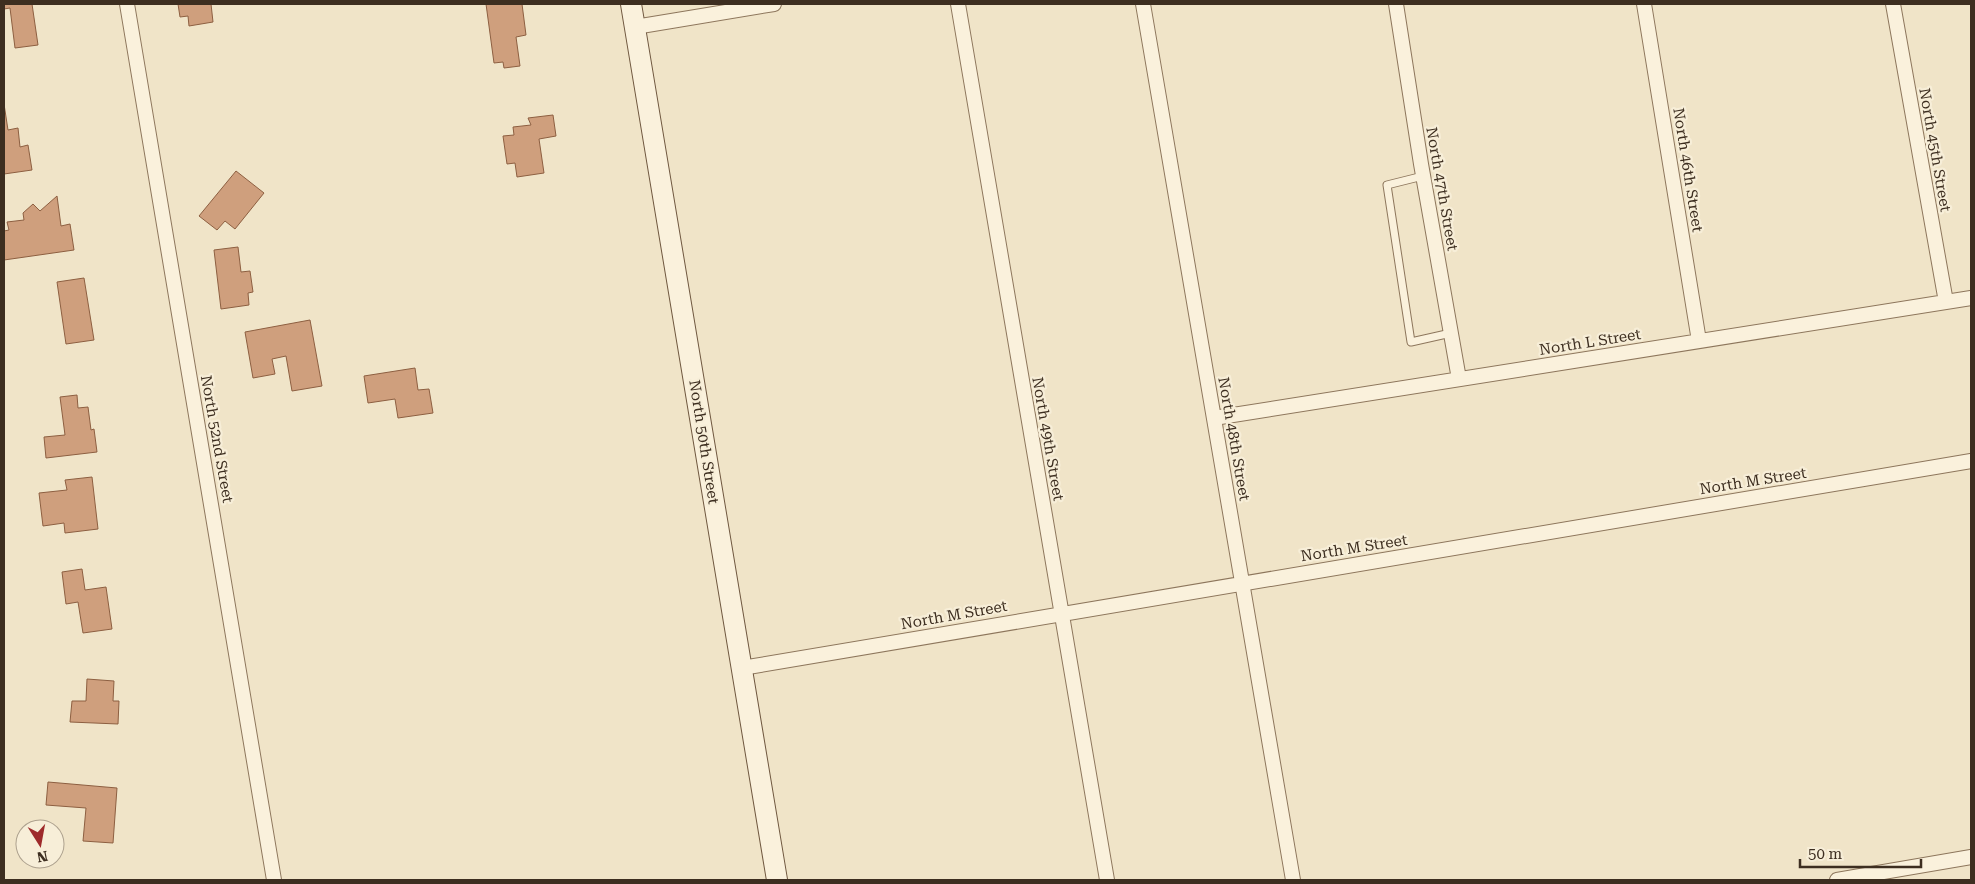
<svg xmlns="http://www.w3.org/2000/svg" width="1975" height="884" font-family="'Roboto Serif',serif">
	<rect width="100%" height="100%" fill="#f0e4c8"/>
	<path fill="#cf9f7d" stroke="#8d5f41" d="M4 4H32L38 45 15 48 10 8 4 9Z
		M178 4H211L213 22 189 26 188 16 180 17Z
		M486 4H522L526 35 516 37 520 66 504 68 503 62 494 63Z
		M4 104 8 130 18 128 20 147 28 145 32 170 4 174Z
		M553 115 556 136 539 139 544 173 517 177 515 163 507 164 503 136 514 135 513 127 531 125 528 118Z
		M236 171 264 193 235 229 225 221 217 230 199 216Z
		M57 196 61 226 70 224 74 250 4 260V231L9 230 7 222 24 220 23 213 33 204 40 211Z
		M238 247 241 272 250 271 253 292 248 293 249 305 221 309 214 250Z
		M84 278 94 340 66 344 57 282Z
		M310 320 322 386 292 391 286 356 272 359 275 374 253 378 245 332Z
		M415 368 418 390 429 389 433 413 398 418 395 399 368 403 364 376Z
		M77 395 78 408 88 407 91 430 94 429 97 452 46 458 44 437 65 435 60 397Z
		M92 477 98 529 65 533 64 523 43 526 39 493 67 490 65 480Z
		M82 569 85 590 106 587 112 629 83 633 78 602 66 604 62 572Z
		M87 679 114 681 113 701H119L118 724 70 722 72 701H86Z
		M48 782 117 788 113 843 83 841 86 808 46 805Z"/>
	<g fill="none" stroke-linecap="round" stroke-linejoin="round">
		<defs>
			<path id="lane" d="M1423 176 1387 185 1411 342 1451 333"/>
			<path id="street" d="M127 4 274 880
				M958 4 1107 880
				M1143 4 1293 880
				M1396 4 1421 164 1459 379
				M1644 4 1699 341
				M1893 4 1946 302
				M635 27 774 4
				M1214 418 1971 298
				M742 668 1971 461
				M1837 880 1971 857"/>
			<path id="secondary" d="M631 4 777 880"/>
		</defs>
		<use href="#lane" stroke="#8d765c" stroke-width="9"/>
		<use href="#street" stroke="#8d765c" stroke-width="16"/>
		<use href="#secondary" stroke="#6f573f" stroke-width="22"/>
		<use href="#lane" stroke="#faf1dc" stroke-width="7"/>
		<use href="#street" stroke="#faf1dc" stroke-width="14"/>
		<use href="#secondary" stroke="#faf1dc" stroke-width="20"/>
	</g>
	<g text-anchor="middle" stroke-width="4.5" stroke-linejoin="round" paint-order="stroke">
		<g font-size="15" fill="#3d2e20" stroke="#f7eed8">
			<text transform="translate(1935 150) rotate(80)" y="5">North 45th Street</text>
			<text transform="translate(1688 170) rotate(81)" y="5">North 46th Street</text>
			<text transform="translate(1442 189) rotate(80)" y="5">North 47th Street</text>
			<text transform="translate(1590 342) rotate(-9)" y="5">North L Street</text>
			<text transform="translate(217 439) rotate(80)" y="5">North 52nd Street</text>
			<text transform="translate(1048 439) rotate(80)" y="5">North 49th Street</text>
			<text transform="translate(1234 439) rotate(80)" y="5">North 48th Street</text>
			<text transform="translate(704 442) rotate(81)" y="5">North 50th Street</text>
			<text transform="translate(1753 481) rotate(-9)" y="5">North M Street</text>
			<text transform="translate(1354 548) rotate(-9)" y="5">North M Street</text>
			<text transform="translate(954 615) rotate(-10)" y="5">North M Street</text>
		</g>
	</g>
	<rect width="1975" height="884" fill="none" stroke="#3d2e20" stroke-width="10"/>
	<g transform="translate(40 844) rotate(169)"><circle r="24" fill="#f7eed8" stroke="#ada18e"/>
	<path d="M0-4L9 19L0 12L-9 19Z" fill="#9e2a2b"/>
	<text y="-8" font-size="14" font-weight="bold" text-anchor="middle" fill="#3d2e20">N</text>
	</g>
	<path d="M1800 859v8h121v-8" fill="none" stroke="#3d2e20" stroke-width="2.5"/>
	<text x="1808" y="859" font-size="15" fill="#3d2e20" stroke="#f7eed8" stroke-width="4" paint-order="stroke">50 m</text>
</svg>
